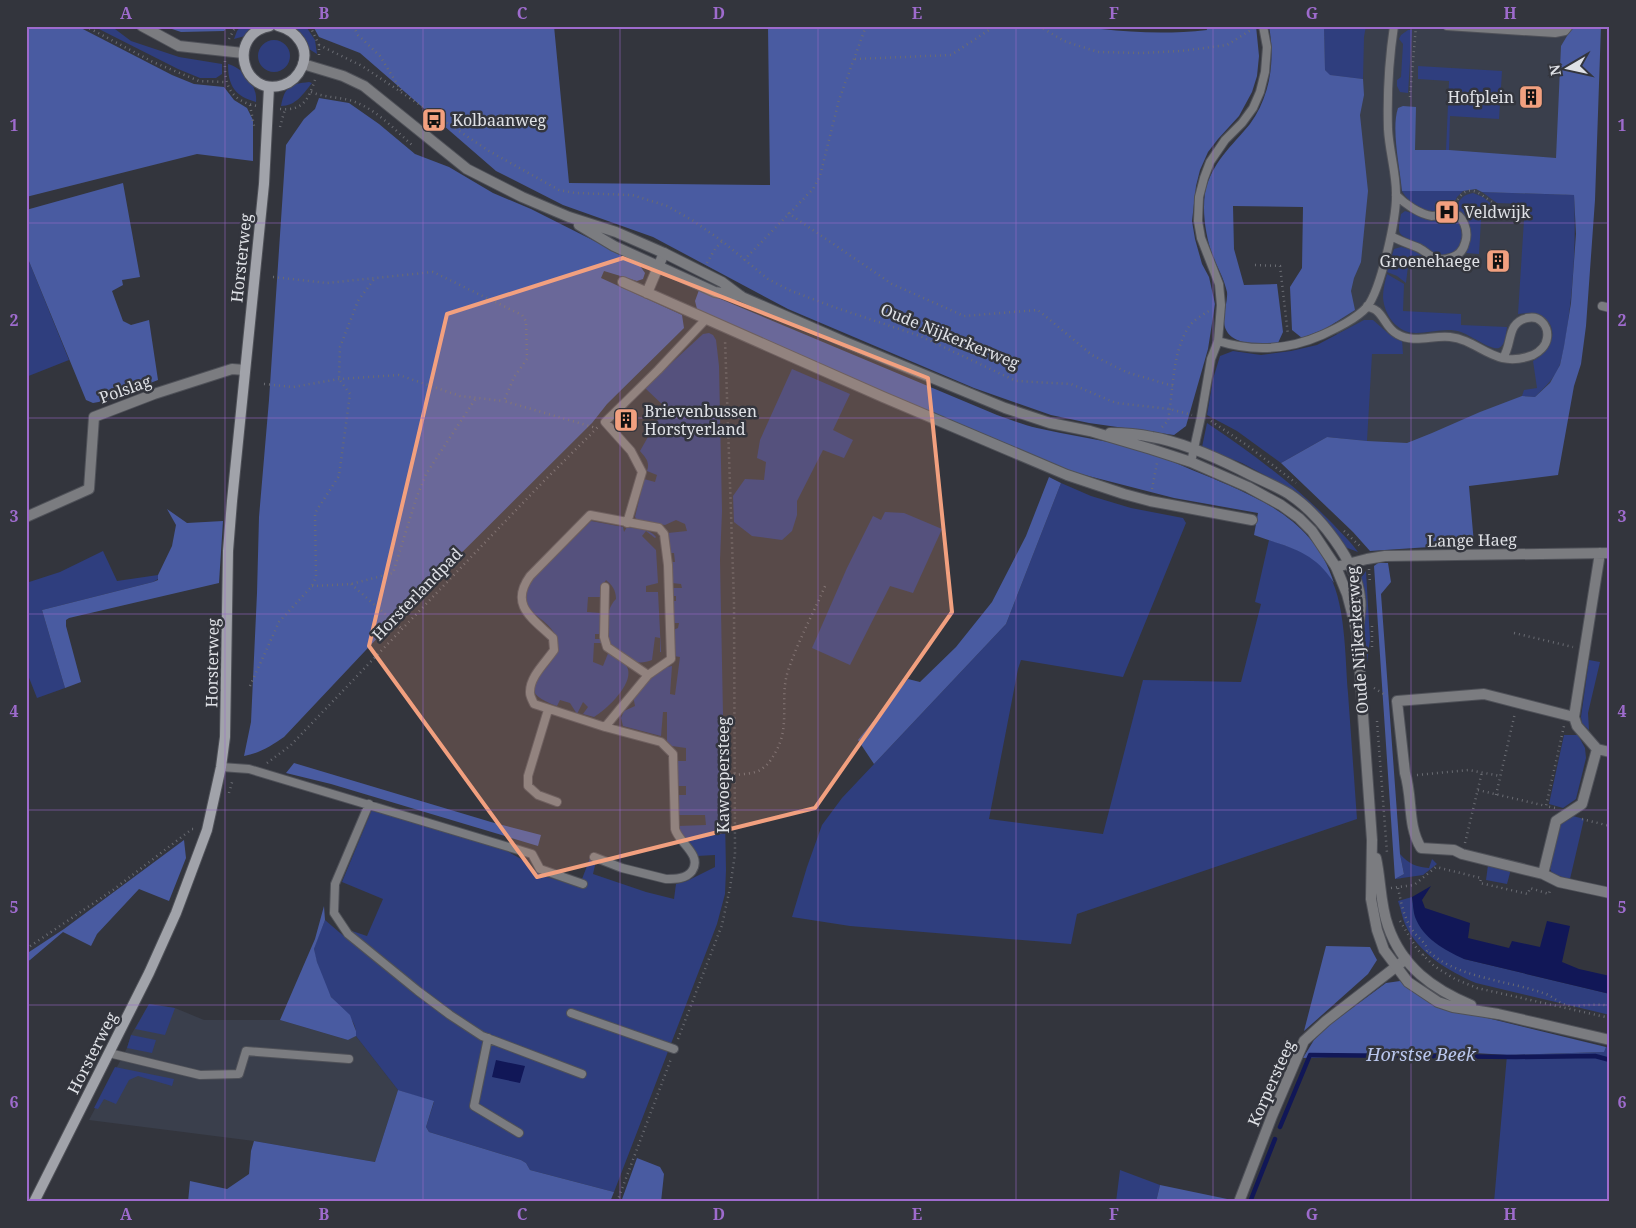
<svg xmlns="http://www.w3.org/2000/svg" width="1636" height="1228" font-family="'Noto Serif',serif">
	<rect width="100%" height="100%" fill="#33353d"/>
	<path fill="#3a3f4c" d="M1320 26H1569L1560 397 1481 458 1343 452Z
		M149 1004 175 1008 204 1020H280L348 1040 356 1036 398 1090 375 1162 254 1141 89 1120 127 1048 131 1035Z"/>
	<path fill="#2f3e7e" d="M93 26H111L131 41 179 57 222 64V74L216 78H200L178 69Z
		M241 26H257L245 36 234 39 237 31Z
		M294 26 307 28 315 40 317 54 309 49Z
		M1324 26H1366L1364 37 1363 79 1329 75 1325 70Z
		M1408 30H1412L1408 93 1400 92 1397 86V80L1401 77 1403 44 1399 39 1401 35Z
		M258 56a16 16 0 1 1 32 0a16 16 0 1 1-32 0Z
		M228 64C243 68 258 86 256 102 235 96 228 86 228 64Z
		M1418 66 1502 71 1499 119 1450 116 1449 150 1446 151 1449 81 1418 79Z
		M309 82 312 83C303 94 296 106 281 106 285 86 290 84 309 82Z
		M1402 191H1463L1457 197 1451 209C1430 214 1413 210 1402 191Z
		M1482 192 1574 195C1576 237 1574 280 1568 322 1566 336 1564 350 1560 364 1555 378 1545 387 1535 397L1522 396 1524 390 1537 388 1533 361C1564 344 1557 307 1518 314L1525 204 1497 203Z
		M1473 193 1483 197 1493 205 1482 204 1479 254 1466 253C1474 233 1471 223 1455 210 1459 200 1462 195 1473 193Z
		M1405 211C1414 213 1422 218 1431 219 1438 220 1447 214 1453 217 1474 226 1460 264 1435 255 1428 252 1422 246 1416 243 1397 233 1397 236 1401 214Z
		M1401 247C1426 251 1429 271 1458 258V269L1408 266 1406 283 1397 276 1387 272 1394 249Z
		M26 254 69 360 26 377Z
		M1387 274 1404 284 1403 311 1461 314V325L1507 327C1506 334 1506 344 1499 348 1492 351 1470 335 1461 332 1446 327 1431 333 1416 333 1397 333 1384 315 1383 297 1383 289 1385 282 1387 274Z
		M1364 320H1373L1390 335 1402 339 1403 354H1372L1367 441 1327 437 1281 463 1237 431 1207 415 1213 379 1220 356 1233 351 1261 355 1291 351 1317 345Z
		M709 333 713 335 716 340 719 366 722 511 720 560 726 870 725 894 717 924 614 1192 530 1170 526 1163 521 1160 429 1132 426 1127 434 1102 398 1090 356 1036C357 1018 341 1010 332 998 327 992 314 957 314 949 315 946 323 925 325 920L346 938 352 931 367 936 383 899 342 882 373 807 505 850 521 859 541 875 579 887 590 858 596 861 593 874 646 892 674 899 676 884 687 881 715 867V855L697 856 679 831V826L706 825 705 815H679L678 795H686V786H678L677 761H686V748L672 746 667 741V712H663L661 736 623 726 621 718 624 711 635 706 633 695 662 668 672 666 670 694 675 695 680 657 674 656 673 630 678 628 679 623H674L673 601H676V596H672V588H682L681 584 672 583 671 562H675L674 553H668V533L687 531 685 524 676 520 665 525 638 521 635 517 644 479 655 482 657 475 647 471C650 462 646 458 640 451L665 407 645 388 622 411 623 413 618 418 621 421V425L615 423 616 414 703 334Z
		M792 369 850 394 833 430 853 440 844 458 823 450 797 501V515L792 531 782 540 752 536 734 522 733 496 745 479 764 480 766 462 757 458 760 440Z
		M1207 423C1252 453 1295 485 1333 524 1342 534 1351 542 1358 552L1345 547 1296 495 1274 480 1242 463 1202 447Z
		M1061 483 1091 496 1131 508 1183 518 1186 523 1123 677 1021 660 1018 669 989 819 1103 834 1143 680 1241 682 1261 604 1255 602 1269 540C1289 547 1313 553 1326 570 1346 597 1345 659 1348 693 1351 735 1354 777 1357 819L1077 914 1071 944 850 926 792 917 807 867 822 825 842 798 1006 624Z
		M885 512 904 513 942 529 913 593 890 586 850 665 812 648 847 568 873 516 881 520Z
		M591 521 623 527 624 532 627 527C637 529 649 528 656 537L655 538 646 531 642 536 656 550 658 583 646 586V592H658L661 652H660V638L655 637 652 660C647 662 641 663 636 662 632 661 613 647 610 644 602 633 607 607 616 599 616 590 612 585 606 580L601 588V597H588L587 612 600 613V634H595V639H601V643H594L593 662 603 666 609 651C615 655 624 659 627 667 635 683 607 709 594 717L583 714 588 707 583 702 577 714 570 703 560 700 557 706C502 686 560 672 557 643 555 618 521 617 526 591 527 590 528 584 528 583 532 577 540 572 545 567 560 552 576 536 591 521Z
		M103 551 117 581 158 575V579L153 582 42 610 65 688 37 698 26 670V583L60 572Z
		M1366 571 1370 639 1367 663 1360 579Z
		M1589 660 1600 662 1588 713 1589 730 1582 723 1581 717Z
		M1564 735H1578L1585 748 1586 758 1576 799 1563 808 1549 804Z
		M1573 816 1584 819 1570 879 1553 875 1550 869 1560 824Z
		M1400 854C1409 864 1416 867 1429 868L1432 859 1437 864 1423 875 1395 879 1404 874Z
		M1488 865 1511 869 1507 884 1486 880Z
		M1412 897 1415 916 1464 959 1610 994V1015L1476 983C1448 971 1418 953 1405 924 1402 917 1401 909 1398 901Z
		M149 1004 175 1008 165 1035 135 1029Z
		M131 1035 156 1040 152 1053 127 1048Z
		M1606 1047 1610 1048V1202H1494L1507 1055 1603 1052Z
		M115 1067 174 1079 172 1086 138 1076 129 1080 116 1104 104 1099 98 1109 94 1108Z
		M1120 1170 1160 1185 1156 1202H1116Z"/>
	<path fill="#495ba1" d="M26 26H77L172 75 194 84 224 87 234 100 247 108 253 120V161L197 154 26 197Z
		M163 26H228L224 31 181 32Z
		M313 26H554L569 183 770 185 768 26H1101V29C1137 33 1171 34 1207 30L1206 26H1256L1259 56 1257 76 1252 92 1239 116 1218 139 1208 152 1200 170 1196 186 1192 221 1195 239 1202 264 1209 277 1215 304 1208 349 1186 426 1174 435 1089 423 1051 415 974 388 788 309 653 237 563 205 496 171 360 53 319 37Z
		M1269 26H1324L1325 70 1330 75 1363 79 1364 95 1360 115 1368 191 1361 262 1354 278 1351 291 1355 310 1325 329 1302 338 1292 330 1290 287 1302 268 1303 207 1233 206 1234 249 1244 285 1277 284 1283 332 1278 343C1260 344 1226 347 1224 322 1223 312 1228 302 1227 292 1224 279 1218 268 1213 257 1206 237 1202 214 1205 193 1211 163 1232 146 1250 124 1271 95 1275 60 1269 26Z
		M1573 26H1601L1595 200 1586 326 1581 364 1574 386 1558 475 1469 486 1474 544 1370 551 1353 532 1281 463 1327 437 1367 441 1407 443 1432 433 1480 412 1522 396 1535 397 1550 383 1560 365 1564 346 1571 303 1576 234 1574 195 1482 192 1476 189 1463 191H1402C1400 168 1391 129 1398 108L1403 106 1416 107 1415 150H1449L1556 158 1561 46Z
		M319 98 349 103 379 124 415 154 449 167 493 193 531 209 638 263 645 273 643 279 637 281 604 271 601 278 682 315 684 328 607 404 592 423 398 616 284 737C271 746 260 753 244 756L251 722 257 593 259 517 269 400 286 145 304 119 315 109Z
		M123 183 140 277 122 280 123 285 112 291 123 321 131 325 149 320 158 380 104 401 93 403 86 400 26 254V210Z
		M699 290 997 415C1011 420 1024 425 1037 428 1067 435 1097 439 1127 446 1153 452 1177 464 1202 474 1259 498 1314 519 1334 583 1313 550 1289 548 1254 535L1258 513 1174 498 1073 472 1014 449 885 393 697 309 695 301Z
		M1049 477 1061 483 1006 624 874 764 858 740 908 679 920 682 956 647 992 602 1026 536Z
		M167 509 187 523 223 521 219 583 69 618 66 620V626L81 682 65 688 42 610 153 582 158 580V575L172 546 176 525Z
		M1378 563H1388L1391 582 1381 594 1400 854 1404 874 1395 879 1374 566Z
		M294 763 491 822 541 835 538 846 331 784 286 773Z
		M184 840 186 858 169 901 139 889 97 934 91 946 63 932 30 960 26 962V954L64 929Z
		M324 906 325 920 314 949 317 962 331 997 350 1015 356 1031V1036L348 1040 280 1020 315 939Z
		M1326 946 1370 947 1377 960 1368 974 1304 1031Z
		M1400 981 1475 1015 1606 1047 1604 1052 1507 1055 1459 1052 1303 1058 1314 1040 1332 1023 1386 983Z
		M398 1090 434 1101 426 1127 429 1132 521 1160 526 1163 530 1170 614 1192 610 1202H188L190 1181 227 1189 249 1174 251 1151 254 1141 375 1162Z
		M637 1158 660 1167 664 1174 661 1202H621Z
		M1160 1185 1232 1200V1202H1156Z"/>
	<path fill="#111757" d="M1431 886 1422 900 1425 908 1470 923 1468 938 1509 948 1512 941 1540 947 1547 921 1570 926 1562 962 1579 969 1610 976V994L1464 959C1444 950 1423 938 1415 917 1413 911 1413 903 1412 897Z
		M496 1060 525 1066 520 1083 492 1077Z"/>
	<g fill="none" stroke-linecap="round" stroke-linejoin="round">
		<path stroke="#111757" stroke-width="4.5" d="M1280 1127 1310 1055 1516 1057 1595 1056 1610 1060
			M1250 1202 1275 1139"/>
		<defs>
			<path id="service" d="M1447 26 1555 33 1565 31 1569 26
				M1391 236C1400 241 1409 244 1419 248 1425 251 1429 256 1435 258 1440 260 1445 260 1450 258 1458 256 1463 251 1465 243 1469 232 1464 214 1451 213 1444 212 1438 216 1432 216 1419 214 1405 204 1396 195
				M1367 306C1371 308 1375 309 1377 311 1385 318 1387 329 1397 334 1414 344 1432 335 1450 337 1480 340 1494 370 1533 355 1539 352 1546 346 1547 338 1548 332 1546 325 1541 321 1537 317 1532 317 1527 318 1506 323 1513 343 1503 358
				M1602 306 1610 308
				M1218 341C1253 352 1288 350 1322 335 1337 328 1356 319 1367 307 1381 289 1397 217 1396 193 1396 172 1389 150 1388 129 1387 96 1389 59 1394 26
				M1191 462 1201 417 1211 359 1218 341 1221 305 1219 284 1201 238 1198 221 1199 197 1204 178 1210 162 1225 140 1242 123 1253 108 1260 92 1265 72 1267 47 1263 26
				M590 515 659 528 664 534 668 565 671 659 648 675 605 727 534 704C533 701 530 697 530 693 529 677 546 662 554 650L553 638C532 618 509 605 530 576Z
				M627 523 642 472 631 451 605 422 658 370 706 319
				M605 587 604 637 607 647 648 675
				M548 710 528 776V786L538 795 557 802
				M221 767 249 769 532 854 540 869 583 884
				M369 804 335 884 334 913 348 934 418 991 450 1015 482 1036 582 1074
				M594 857 622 868 666 879C675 879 686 879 692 871 703 855 678 842 675 829L673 754 661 742 605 727
				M571 1013 674 1049
				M488 1038 474 1106 519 1133
				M109 1053 200 1075 239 1074 246 1051 349 1059"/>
			<path id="minor" d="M623 282 883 397 1067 475 1124 494 1150 501 1252 520
				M647 293 664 253
				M26 517 89 489 94 417 154 394 232 369 245 370
				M1336 567 1367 559 1385 556 1610 553
				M1574 717 1484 694 1397 701 1405 773C1413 799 1407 825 1421 848L1454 850 1462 854 1543 874 1559 882 1610 893
				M1597 749 1577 726 1574 717 1600 553
				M1543 874 1556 821 1582 804 1597 749 1610 752
				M1239 1202 1272 1116 1304 1041 1326 1021 1406 959"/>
			<path id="tertiary" d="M142 26 179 46 243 53
				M303 64 343 76 364 86 467 169 522 197 569 217 616 232 664 253 722 282 742 297 845 342 1005 408 1050 423 1090 431 1151 449 1191 462 1248 487 1281 505 1299 518 1312 531 1336 567 1347 594 1357 632 1372 840 1371 899 1377 930 1384 950 1408 982 1438 1002 1453 1007 1498 1014 1610 1040
				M579 225 614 246 715 292 741 296
				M1110 433C1124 433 1138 434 1152 437 1181 442 1215 457 1241 470 1256 478 1274 485 1289 494 1319 514 1357 562 1360 598 1362 608 1359 619 1358 629
				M1376 858C1381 880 1380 904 1388 926 1402 967 1433 989 1471 1005"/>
			<path id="secondary" d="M270 26C226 34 242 98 283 85 292 82 298 76 302 67 310 48 297 31 278 26
				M34 1202 149 973 176 913 207 830 221 767 225 737 228 551 232 501 264 184 269 87"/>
		</defs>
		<use href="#service" stroke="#4f5158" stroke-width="10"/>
		<use href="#minor" stroke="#4f5158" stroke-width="12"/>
		<use href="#tertiary" stroke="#4f5158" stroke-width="12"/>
		<use href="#secondary" stroke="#4f5158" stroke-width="12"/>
		<path stroke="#6a6c73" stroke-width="2.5" stroke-dasharray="1 4" stroke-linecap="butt" d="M85 26 153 62 199 81 225 82
			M310 26 319 45V57
			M353 26 358 35 380 56 402 92
			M1039 26 1064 41 1098 52 1141 53 1181 51 1227 45 1254 28
			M229 39 236 26
			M319 45 362 66 489 151 559 190 575 193 632 195 667 206 692 220 722 241 768 279 789 290 831 306 920 336 1016 381 1071 384 1116 403 1170 409 1192 415
			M855 59 951 55 995 26
			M225 61C224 86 231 101 257 106
			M311 92C323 97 336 97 349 100 374 107 393 128 412 145
			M1410 97 1416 26
			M250 105 254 126
			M280 109C303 111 308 100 315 80
			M280 127 285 109
			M1455 204C1471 175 1482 201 1500 205
			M788 213 892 284 964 316 1038 310 1092 355 1126 372 1173 386
			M744 260 813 189 820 176 839 100 866 26
			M707 263 715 249 722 241
			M1255 265 1280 266 1288 335
			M273 277 327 283 433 272 522 315 526 321 527 359 514 377 504 401 596 428
			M264 384 293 387 339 379 399 375 460 396 504 401
			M1211 421 1248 446 1296 483
			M1162 427 1168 421C1173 393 1172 353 1188 328 1192 321 1202 315 1209 311
			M1152 489 1157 463
			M1344 531 1362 548
			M1369 569 1370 583
			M351 584 402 629
			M312 586 351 584 393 573 416 499 426 474 476 398
			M1372 626V648
			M1514 633 1573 647
			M250 686 279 622 312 586 316 577 315 513 339 476 350 394 339 379 340 347 358 301 375 278
			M1374 688 1387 696
			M1377 721 1387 853
			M267 763 291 745 541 484 598 427
			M734 775C743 774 756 774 763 768 769 764 772 758 775 753 792 725 778 697 789 668 799 639 814 612 826 584
			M1417 775 1469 770 1500 776
			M1478 790 1546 806
			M229 793 233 779
			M1496 795 1515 713
			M1555 808 1546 806 1564 726
			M1582 819 1610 826
			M1465 843 1482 772
			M1391 888 1414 885 1436 867 1481 878 1480 883 1528 894 1530 888 1549 894 1550 890
			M1398 888C1401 902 1404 919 1413 931 1418 938 1425 942 1428 950
			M1400 921 1417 949 1434 966 1455 979 1477 988 1610 1018
			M26 949 113 890 192 829H196
			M1423 955 1428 950C1452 977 1510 981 1543 993 1554 996 1559 1005 1571 1006 1584 1006 1596 1003 1610 1006
			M678 1039 722 925 730 888 735 854 734 601 725 339
			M617 1202 671 1059"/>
		<use href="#service" stroke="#7b7c80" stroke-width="8"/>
		<use href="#minor" stroke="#7b7c80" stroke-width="10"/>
		<use href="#tertiary" stroke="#7b7c80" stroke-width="10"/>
		<use href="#secondary" stroke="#a1a3aa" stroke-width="10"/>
	</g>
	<path fill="#f2a07f" fill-opacity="0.2" stroke="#f2a07f" stroke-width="4" stroke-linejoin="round" d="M623 258 928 378 952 612 815 808 537 877 369 646 447 314Z"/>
	<path fill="none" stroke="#9e6bcd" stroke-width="1" stroke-opacity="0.55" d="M225 26V1202M423 26V1202M620 26V1202M818 26V1202M1016 26V1202M1213 26V1202M1411 26V1202M26 223H1610M26 418H1610M26 614H1610M26 810H1610M26 1005H1610"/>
	<defs>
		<symbol id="building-square" viewBox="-11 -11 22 22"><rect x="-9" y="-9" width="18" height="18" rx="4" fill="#f2a07f" stroke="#33353d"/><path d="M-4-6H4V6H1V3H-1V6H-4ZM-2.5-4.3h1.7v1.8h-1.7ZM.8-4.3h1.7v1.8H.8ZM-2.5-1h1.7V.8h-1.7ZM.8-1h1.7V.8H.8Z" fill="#111"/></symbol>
		<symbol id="bus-square" viewBox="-11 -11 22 22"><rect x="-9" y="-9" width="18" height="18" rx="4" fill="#f2a07f" stroke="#33353d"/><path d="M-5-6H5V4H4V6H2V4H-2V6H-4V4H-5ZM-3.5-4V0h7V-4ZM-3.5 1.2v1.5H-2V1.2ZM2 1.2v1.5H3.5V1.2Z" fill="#111"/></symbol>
		<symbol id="hospital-square" viewBox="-11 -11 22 22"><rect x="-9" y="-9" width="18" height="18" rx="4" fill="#f2a07f" stroke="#33353d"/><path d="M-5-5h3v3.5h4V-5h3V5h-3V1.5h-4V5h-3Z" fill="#111"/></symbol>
	</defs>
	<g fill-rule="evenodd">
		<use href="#building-square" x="1517" y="83" width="28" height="28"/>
		<use href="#bus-square" x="420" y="106" width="28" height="28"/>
		<use href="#hospital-square" x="1433" y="198" width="28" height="28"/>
		<use href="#building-square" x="1484" y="247" width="28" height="28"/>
		<use href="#building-square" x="612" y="406" width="28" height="28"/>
	</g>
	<g text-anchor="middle" stroke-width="5" stroke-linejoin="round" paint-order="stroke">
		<g font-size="16" fill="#dfe1e6" stroke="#33353d" text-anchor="start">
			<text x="1514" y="103" text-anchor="end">Hofplein</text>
			<text x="452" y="126">Kolbaanweg</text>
			<text x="1464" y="218">Veldwijk</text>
			<text x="1480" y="267" text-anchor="end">Groenehaege</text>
			<text x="644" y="417">Brievenbussen<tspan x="644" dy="18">Horstyerland</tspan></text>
		</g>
		<g font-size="16" fill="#dfe1e6" stroke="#33353d">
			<text transform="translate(241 258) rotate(-84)" y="6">Horsterweg</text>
			<text transform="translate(950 336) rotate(22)" y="6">Oude Nijkerkerweg</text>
			<text transform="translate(125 389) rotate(-20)" y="6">Polslag</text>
			<text transform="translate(1472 540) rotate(-1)" y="6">Lange Haeg</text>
			<text transform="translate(417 594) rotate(-46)" y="6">Horsterlandpad</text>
			<text transform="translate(1357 640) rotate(-94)" y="6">Oude Nijkerkerweg</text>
			<text transform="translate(212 663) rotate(-89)" y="6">Horsterweg</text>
			<text transform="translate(723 775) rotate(-90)" y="6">Kawoepersteeg</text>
			<text transform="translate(92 1053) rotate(-63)" y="6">Horsterweg</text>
			<text transform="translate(1271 1083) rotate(-66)" y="6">Korpersteeg</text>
		</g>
		<g font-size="18" font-style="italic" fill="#b9c6ed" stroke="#33353d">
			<text x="1421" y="1061">Horstse Beek</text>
		</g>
	</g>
	<rect width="1636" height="1228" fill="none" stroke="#33353d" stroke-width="55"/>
	<g transform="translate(1568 68) rotate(261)" stroke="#33353d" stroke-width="4" paint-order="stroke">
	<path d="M0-4L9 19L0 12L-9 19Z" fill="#dfe1e6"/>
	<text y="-8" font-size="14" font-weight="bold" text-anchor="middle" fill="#dfe1e6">N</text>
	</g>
	<rect x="28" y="28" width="1580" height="1172" fill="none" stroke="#9e6bcd" stroke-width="2"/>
	<g font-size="16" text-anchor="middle" font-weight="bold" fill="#9e6bcd">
		<text x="126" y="19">A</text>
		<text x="324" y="19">B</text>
		<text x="522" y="19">C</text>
		<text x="719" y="19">D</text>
		<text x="917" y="19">E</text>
		<text x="1114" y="19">F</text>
		<text x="1312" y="19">G</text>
		<text x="1510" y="19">H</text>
		<text x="14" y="131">1</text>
		<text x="1622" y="131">1</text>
		<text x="14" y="326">2</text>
		<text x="1622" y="326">2</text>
		<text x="14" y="522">3</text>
		<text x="1622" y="522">3</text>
		<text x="14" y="717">4</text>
		<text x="1622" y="717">4</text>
		<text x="14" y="913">5</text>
		<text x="1622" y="913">5</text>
		<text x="14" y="1108">6</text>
		<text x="1622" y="1108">6</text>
		<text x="126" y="1220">A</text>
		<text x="324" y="1220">B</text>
		<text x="522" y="1220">C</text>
		<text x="719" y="1220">D</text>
		<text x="917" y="1220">E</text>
		<text x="1114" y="1220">F</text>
		<text x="1312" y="1220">G</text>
		<text x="1510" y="1220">H</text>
	</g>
</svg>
